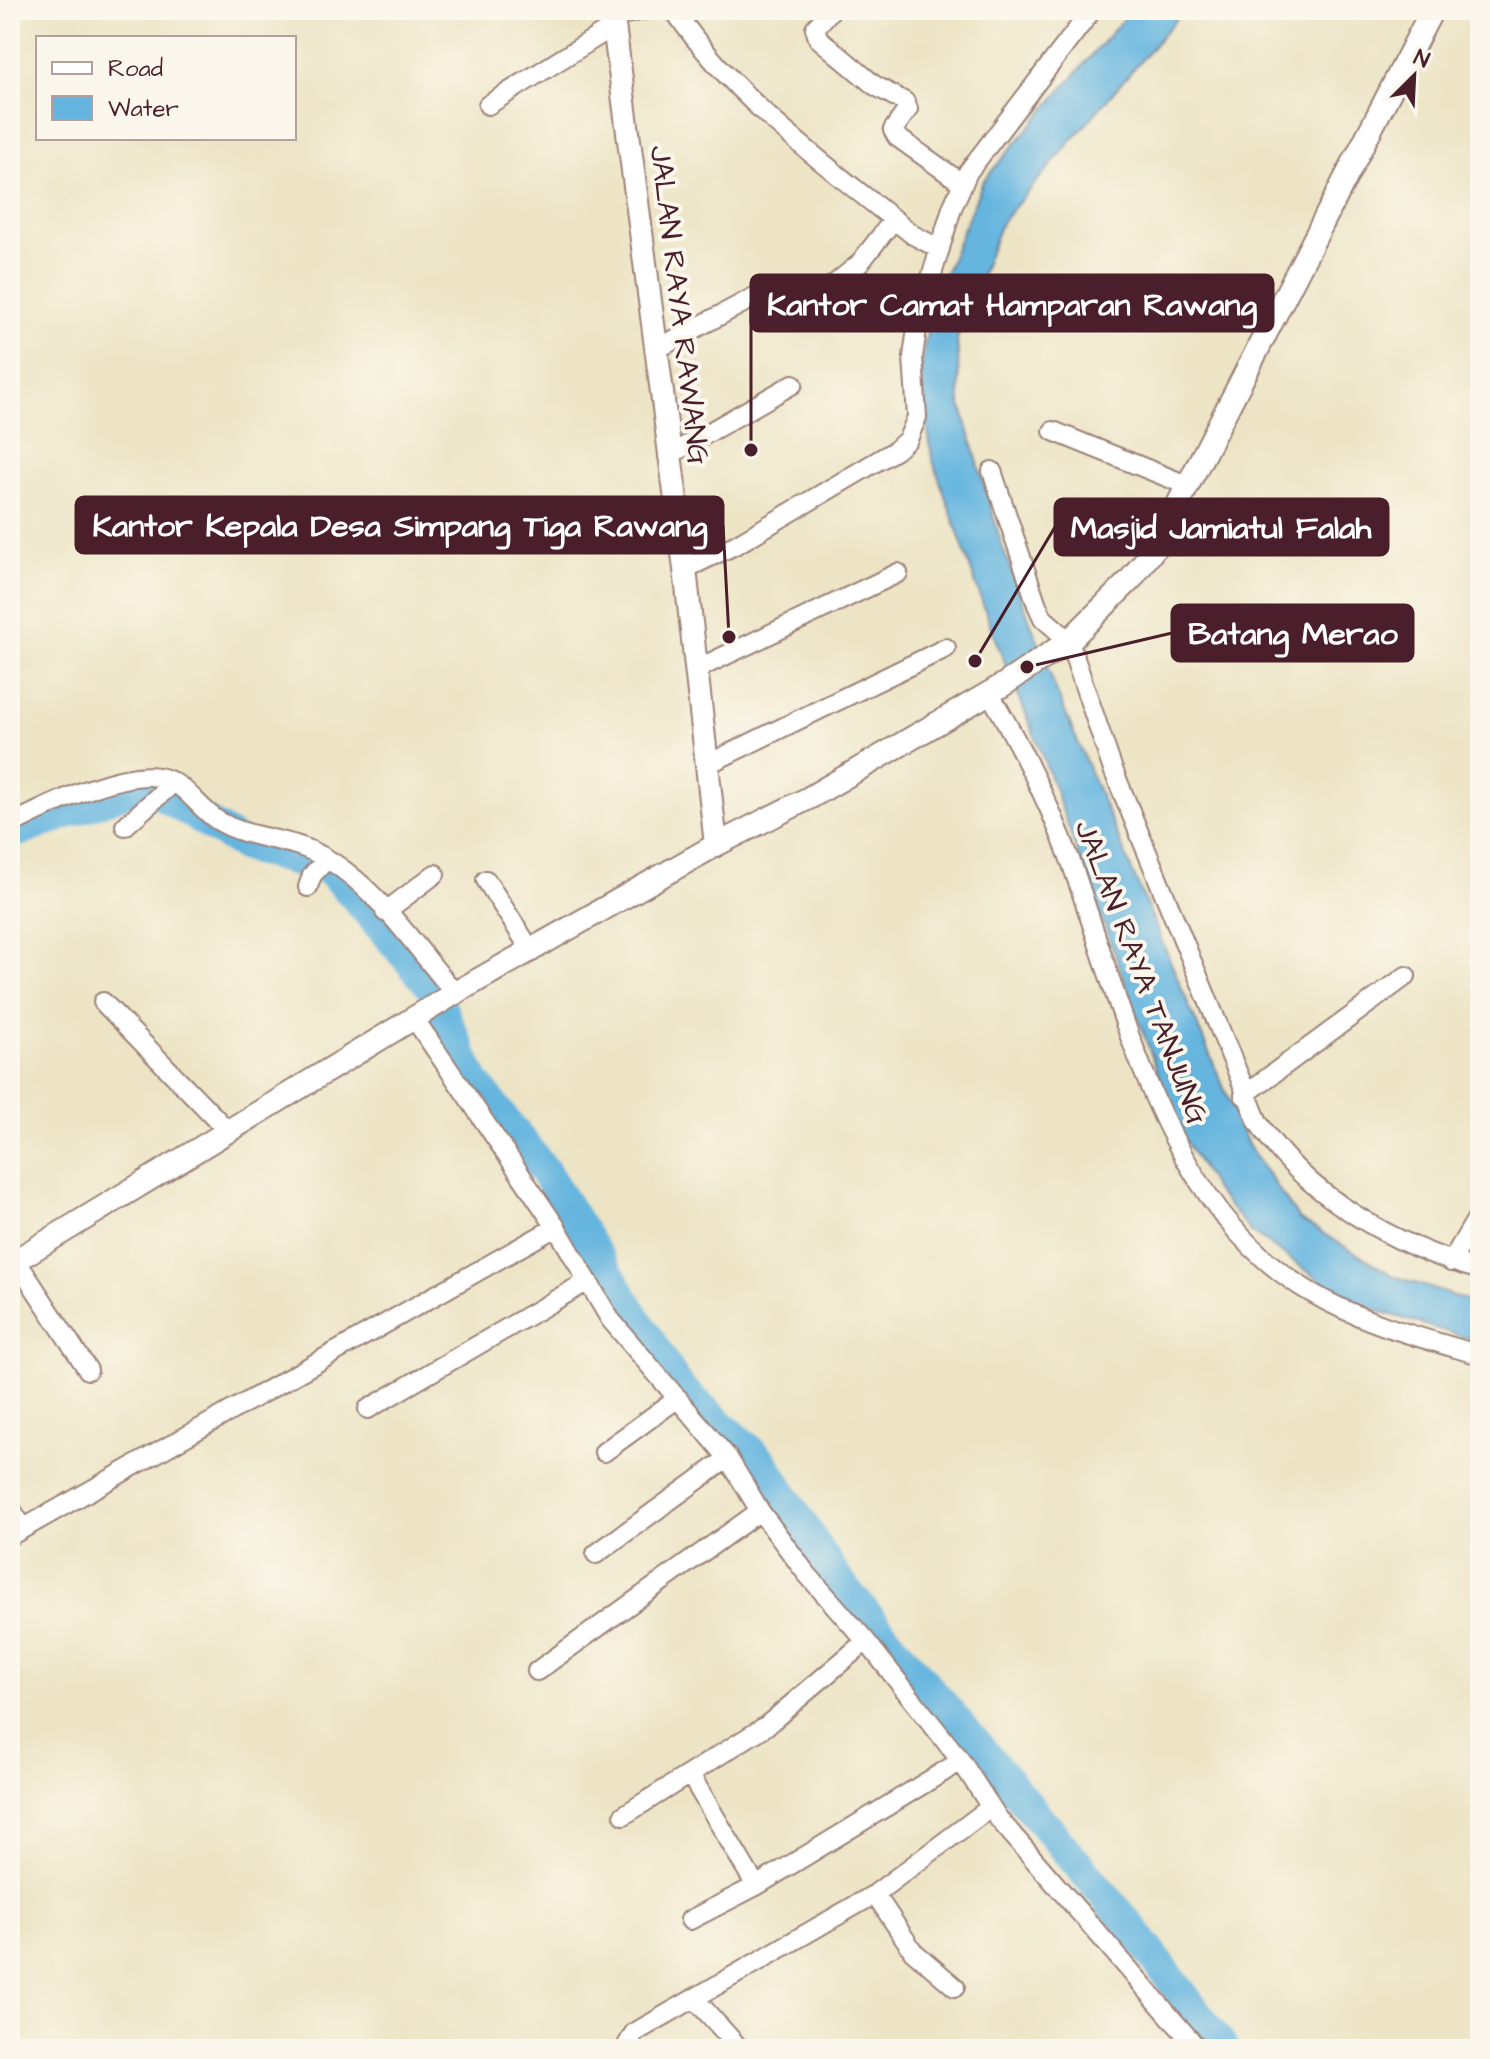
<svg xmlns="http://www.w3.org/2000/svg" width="1490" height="2059" font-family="'Architects Daughter',sans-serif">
	<rect width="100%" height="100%" fill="#fbf7ec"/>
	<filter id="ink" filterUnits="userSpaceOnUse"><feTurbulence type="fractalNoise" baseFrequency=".0125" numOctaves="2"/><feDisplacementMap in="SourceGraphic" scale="16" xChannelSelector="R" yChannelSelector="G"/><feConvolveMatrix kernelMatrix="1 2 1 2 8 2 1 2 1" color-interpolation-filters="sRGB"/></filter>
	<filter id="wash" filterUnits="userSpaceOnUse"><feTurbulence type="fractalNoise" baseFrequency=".006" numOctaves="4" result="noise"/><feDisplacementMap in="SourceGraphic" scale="32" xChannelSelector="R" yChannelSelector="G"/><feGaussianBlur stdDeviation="1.8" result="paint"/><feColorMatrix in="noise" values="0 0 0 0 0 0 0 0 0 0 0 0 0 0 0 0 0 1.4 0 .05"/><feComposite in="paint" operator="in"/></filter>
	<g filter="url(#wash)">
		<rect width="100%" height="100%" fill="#ede4c5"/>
		<path fill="#65b5df" stroke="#586a85" stroke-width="2" d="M1131 10H1184L1001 223 957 339 960 401 1002 546 1059 698 1248 1145 1299 1219 1394 1276 1480 1305V1342L1353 1303 1250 1231 1215 1190 1178 1128 1037 741 994 636 932 458 920 374 931 308 983 181Z"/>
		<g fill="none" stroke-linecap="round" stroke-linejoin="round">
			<path stroke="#65b5df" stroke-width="32" d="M10 834 145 784 244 846 328 869 352 893 431 986 474 1081 543 1169 679 1388 761 1460 839 1582 1131 1927 1224 2049"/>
		</g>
	</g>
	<g filter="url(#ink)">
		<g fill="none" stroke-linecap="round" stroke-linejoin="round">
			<defs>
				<path id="minor" d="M670 10 676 13C738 103 829 167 913 235L940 249
					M831 10 815 28 818 38 874 85 905 102 908 109 893 130 897 137 963 184
					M613 17 643 10
					M488 105 614 26
					M655 350 760 294 779 295 786 304 803 310 859 264 894 219
					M1053 431 1189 486
					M668 456 793 384
					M992 471 1037 605 1043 618 1069 641 1112 767 1258 1122C1306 1197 1396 1246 1480 1270
					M685 569 737 544 896 450 908 439 917 417 913 357 918 321 952 208 968 172 1092 10
					M695 670 898 573
					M989 692C1021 747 1049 802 1071 862 1123 1008 1165 1208 1310 1292 1362 1323 1422 1338 1480 1355
					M706 765 946 648
					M10 825C45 807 119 770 159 777 184 781 197 807 217 820 249 840 288 837 320 855 375 884 415 947 455 993
					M125 826 173 783
					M486 880 532 952
					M308 887 312 875 327 859
					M385 912 435 874
					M103 1002 228 1131
					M414 1018 556 1227 610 1319 728 1458 760 1511 806 1573 866 1641 961 1761 998 1818 1198 2049
					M1244 1095 1406 976
					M16 1260 88 1370
					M1451 1262 1480 1213
					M368 1409 588 1281
					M604 1452 678 1398
					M10 1507 23 1528
					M10 1536 556 1227
					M596 1554 728 1458
					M537 1671 760 1511
					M624 1815 766 1726 866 1641
					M756 1886 961 1761
					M875 1894 913 1951 955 1987
					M690 1920 756 1886 691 1776
					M694 1998 740 2049
					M625 2049 634 2033 875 1894 991 1807"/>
				<path id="major" d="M612 10 685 569 716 845
					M10 1264 455 993 716 845 809 798 1003 685 1069 641 1131 579 1157 545 1432 10"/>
			</defs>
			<use href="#minor" stroke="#9c8278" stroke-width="22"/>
			<use href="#major" stroke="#9c8278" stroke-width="26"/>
			<use href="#minor" stroke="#fff" stroke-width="18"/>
			<use href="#major" stroke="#fff" stroke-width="22"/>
		</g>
	</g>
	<g text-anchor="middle" stroke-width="8" stroke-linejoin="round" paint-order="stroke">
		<g font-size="30" fill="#4a1f2b" stroke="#fbf7ec">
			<text transform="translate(680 305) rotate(83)" y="10">JALAN RAYA RAWANG</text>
			<text transform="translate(1142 972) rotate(69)" y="10">JALAN RAYA TANJUNG</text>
		</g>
	</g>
	<path fill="none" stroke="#4a1f2b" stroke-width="3" d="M751 450L751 303M729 637L723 525M975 661L1055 527M1027 667L1172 633"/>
	<g fill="#4a1f2b" stroke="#fbf7ec" stroke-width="3">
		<circle cx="751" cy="450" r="8"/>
		<circle cx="729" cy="637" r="8"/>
		<circle cx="975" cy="661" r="8"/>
		<circle cx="1027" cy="667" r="8"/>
	</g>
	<g fill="#4a1f2b" stroke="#4a1f2b" stroke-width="3">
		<rect x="751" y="275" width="522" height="56" rx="8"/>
		<rect x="76" y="497" width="647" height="56" rx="8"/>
		<rect x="1055" y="499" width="333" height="56" rx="8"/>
		<rect x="1172" y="605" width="241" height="56" rx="8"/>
	</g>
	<g font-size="32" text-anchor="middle" font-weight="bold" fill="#fff">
		<text x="1012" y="315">Kantor Camat Hamparan Rawang</text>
		<text x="400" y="536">Kantor Kepala Desa Simpang Tiga Rawang</text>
		<text x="1221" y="538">Masjid Jamiatul Falah</text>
		<text x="1293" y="644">Batang Merao</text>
	</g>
	<rect width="1490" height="2059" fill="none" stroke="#fbf7ec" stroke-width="40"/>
	<rect x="36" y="36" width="260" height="104" fill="#fbf7ec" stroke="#b4a19f" stroke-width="2"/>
	<rect x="52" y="62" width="40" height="12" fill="#ffffff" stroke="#b4a19f" stroke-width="2"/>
	<text x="108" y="76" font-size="24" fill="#4a1f2b">Road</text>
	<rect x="52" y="96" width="40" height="24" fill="#65b5df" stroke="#b4a19f" stroke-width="2"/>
	<text x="108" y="116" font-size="24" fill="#4a1f2b">Water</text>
	<g transform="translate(1414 76) rotate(24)" stroke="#fbf7ec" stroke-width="6" paint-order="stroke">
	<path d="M0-6L14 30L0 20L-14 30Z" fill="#4a1f2b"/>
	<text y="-12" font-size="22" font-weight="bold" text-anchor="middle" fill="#4a1f2b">N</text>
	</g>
</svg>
